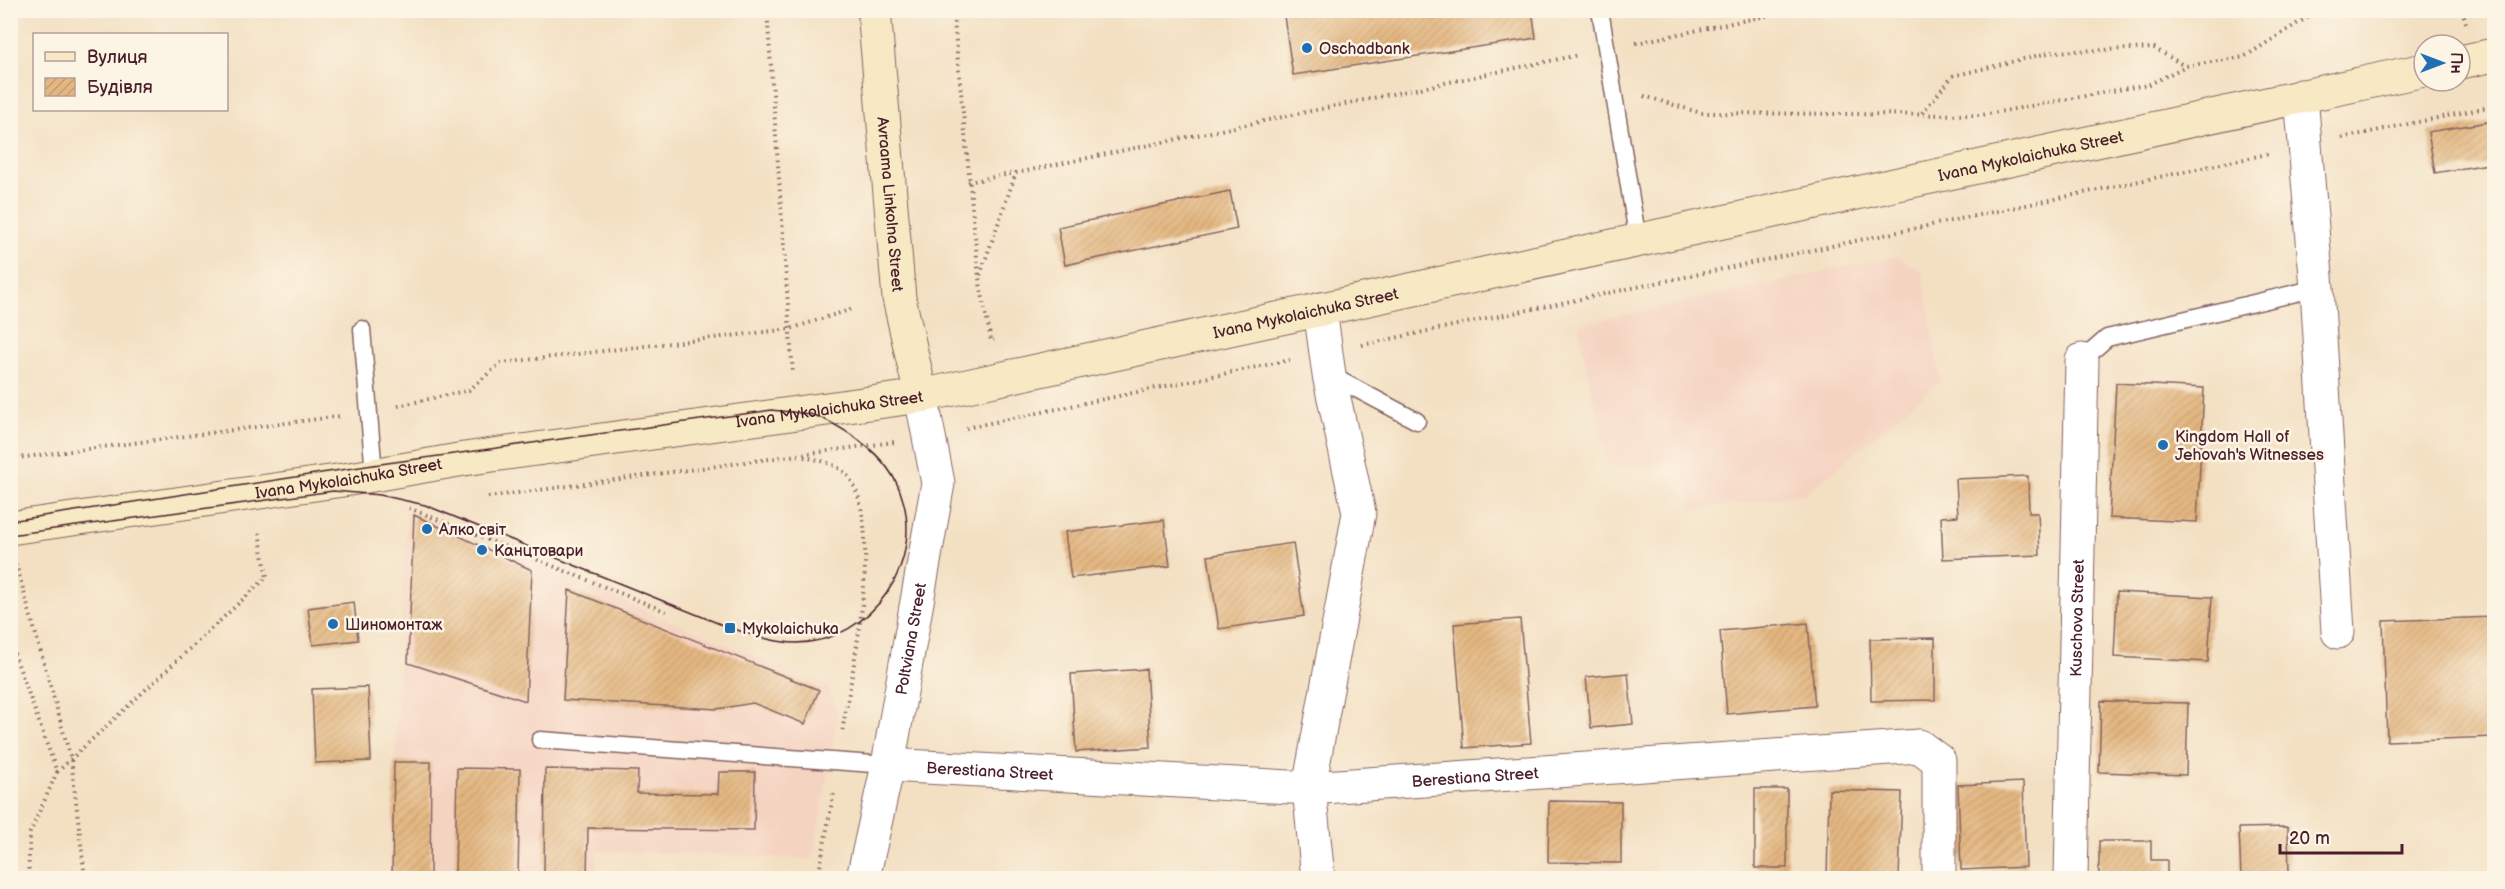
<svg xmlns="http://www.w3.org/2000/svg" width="2505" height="889" font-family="'Balsamiq Sans',sans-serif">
	<defs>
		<pattern id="building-hatch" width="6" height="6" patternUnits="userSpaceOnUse" patternTransform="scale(1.5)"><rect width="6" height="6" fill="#e4b781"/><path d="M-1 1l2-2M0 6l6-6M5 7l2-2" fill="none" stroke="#c59d70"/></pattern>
	</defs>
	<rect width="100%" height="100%" fill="#fcf5e5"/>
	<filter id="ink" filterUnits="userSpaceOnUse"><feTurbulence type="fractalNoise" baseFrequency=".0167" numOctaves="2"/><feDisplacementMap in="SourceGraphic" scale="12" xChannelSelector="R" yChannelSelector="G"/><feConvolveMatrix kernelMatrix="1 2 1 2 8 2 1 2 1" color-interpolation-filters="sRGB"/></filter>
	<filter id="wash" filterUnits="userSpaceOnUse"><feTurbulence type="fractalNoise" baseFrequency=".008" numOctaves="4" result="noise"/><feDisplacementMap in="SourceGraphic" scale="24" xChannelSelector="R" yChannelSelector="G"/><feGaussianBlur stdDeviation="1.35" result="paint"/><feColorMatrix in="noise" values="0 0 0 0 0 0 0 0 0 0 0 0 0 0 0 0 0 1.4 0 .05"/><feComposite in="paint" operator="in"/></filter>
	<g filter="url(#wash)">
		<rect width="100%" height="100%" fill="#f3e0c3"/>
		<path fill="#f5d3c1" d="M1896 256 1923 271 1941 381 1806 494 1694 510 1678 465 1608 466 1578 325Z
			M407 511 828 687 838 716 813 859 597 850V878H389Z"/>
		<g id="blocks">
			<path fill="url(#building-hatch)" d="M1283 10H1532L1536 38 1293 75Z
				M2494 121V163L2435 173 2428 132Z
				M1230 191 1237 229 1065 265 1058 227Z
				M2116 383 2204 388 2197 522 2109 518Z
				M2028 476 2029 513H2038L2040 555 1943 559 1941 517 1958 516 1956 479Z
				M414 515 532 570 526 701 408 663Z
				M1164 520 1170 566 1071 578 1065 532Z
				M1293 543 1304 616 1219 629 1208 556Z
				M569 590 819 690 805 724 753 703 717 709 563 700Z
				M2117 592 2212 597 2208 662 2114 657Z
				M354 602 358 640 313 645 308 608Z
				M2494 617V737L2387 741 2383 621Z
				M1520 619 1531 743 1464 748 1454 624Z
				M1808 623 1815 706 1727 714 1720 631Z
				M1935 638V700L1871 701 1870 639Z
				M1146 669 1151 747 1076 752 1071 674Z
				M1628 673 1633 724 1591 728 1586 677Z
				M368 687 371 761 315 763 312 689Z
				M2101 701 2188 703 2186 775 2099 772Z
				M394 762H431L430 878H392Z
				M457 768 520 769 518 878H455Z
				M545 769 638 771 637 793 718 794 719 772H755L754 830 588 828 587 878H544Z
				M2023 782 2026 867 1961 870 1958 785Z
				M1755 789H1787V868H1755Z
				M1829 790 1902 792 1899 878H1827Z
				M1549 801 1621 802V863L1548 862Z
				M2288 827 2289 878H2241L2239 828Z
				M2099 841H2151V860H2167V878H2099Z"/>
		</g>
	</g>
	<g filter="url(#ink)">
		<use href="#blocks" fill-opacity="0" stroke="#856360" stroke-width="1.5"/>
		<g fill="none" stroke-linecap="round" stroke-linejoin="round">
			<defs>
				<path id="lane" d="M1600 10 1638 241
					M362 329 374 474
					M2082 360 2107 338 2317 288
					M1330 375 1417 421
					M540 740 888 765"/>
				<g id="street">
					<path d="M2301 96 2317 288 2338 632"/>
					<path id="s1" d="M888 765 1309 788 1919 746 1939 761V878"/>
					<path id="s2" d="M863 878 888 765 938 483 921 396"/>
					<path d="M1318 878 1309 788 1359 513 1329 375 1320 309"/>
					<path id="s3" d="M2071 878 2082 360"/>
				</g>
				<g id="secondary">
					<path id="s4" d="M874 10 899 298 921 396"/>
					<path d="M2460 62 2494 55"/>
					<path id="s5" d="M10 528 350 479 464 459 921 396 2424 70"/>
				</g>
			</defs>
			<use href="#lane" stroke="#856360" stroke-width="19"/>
			<use href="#street" stroke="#856360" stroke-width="35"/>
			<use href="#secondary" stroke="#856360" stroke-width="35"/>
			<path stroke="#856360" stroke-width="4" stroke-dasharray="1.5 4.5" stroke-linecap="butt" d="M767 10 793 375
				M953 10 979 278 991 341 994 340
				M2462 10 2466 23
				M1636 43 1794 10
				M1644 96 1701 113 1982 115 2150 84 2186 66 2244 57 2319 10
				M1922 113 1953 76 2052 52 2154 48 2185 66
				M2342 138 2494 106
				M968 182 1015 173
				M980 275 1016 173 1578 55
				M1362 345 2268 154
				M398 406 469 390 501 363 790 329 852 309
				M966 428 1290 360
				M804 457C818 460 836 463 846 474 887 519 851 675 842 733
				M10 459 341 416
				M488 497 894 442
				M409 508 667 612
				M16 564 71 759 85 878
				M10 642 57 772 30 833 28 878
				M57 772 267 577 259 532H256
				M818 878 834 791"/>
			<use href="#lane" stroke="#fff" stroke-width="16"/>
			<use href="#street" stroke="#fff" stroke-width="33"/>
			<use href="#secondary" stroke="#f6e9c3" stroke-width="33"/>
			<path stroke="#4a1f2b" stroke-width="1.5" d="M10 521 373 465 772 410C785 412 800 412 813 415 825 418 839 427 850 434 871 448 891 466 900 491 927 562 872 642 796 643 774 643 751 634 730 628L425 505 380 495 333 491 10 535"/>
		</g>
	</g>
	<g fill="#1f6fb2" stroke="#fcf5e5" stroke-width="2">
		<circle cx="1307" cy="48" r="6"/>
		<circle cx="2163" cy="445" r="6"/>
		<circle cx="427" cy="529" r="6"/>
		<circle cx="482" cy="550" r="6"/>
		<circle cx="333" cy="624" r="6"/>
		<rect x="724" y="622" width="12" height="12" rx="3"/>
	</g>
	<g text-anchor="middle" stroke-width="5" stroke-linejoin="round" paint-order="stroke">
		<g font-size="16" fill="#4a1f2b" stroke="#fcf5e5" text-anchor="start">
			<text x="1319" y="54">Oschadbank</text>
			<text x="2175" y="442">Kingdom Hall of<tspan x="2175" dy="18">Jehovah's Witnesses</tspan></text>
			<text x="439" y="535">Алко світ</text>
			<text x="494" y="556">Канцтовари</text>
			<text x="345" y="630">Шиномонтаж</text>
			<text x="742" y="634">Mykolaichuka</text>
		</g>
		<g font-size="16" fill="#4a1f2b" stroke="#fcf5e5">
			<text dy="6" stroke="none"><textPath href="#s5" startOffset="2056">Ivana Mykolaichuka Street</textPath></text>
			<text dy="6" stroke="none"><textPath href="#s4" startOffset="195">Avraama Linkolna Street</textPath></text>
			<text dy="6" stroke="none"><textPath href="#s5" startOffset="1314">Ivana Mykolaichuka Street</textPath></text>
			<text dy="6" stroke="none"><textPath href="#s5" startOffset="828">Ivana Mykolaichuka Street</textPath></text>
			<text dy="6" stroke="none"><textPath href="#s5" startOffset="342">Ivana Mykolaichuka Street</textPath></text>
			<text dy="6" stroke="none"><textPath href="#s3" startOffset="260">Kuschova Street</textPath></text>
			<text dy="6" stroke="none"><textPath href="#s2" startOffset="244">Poltviana Street</textPath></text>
			<text dy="6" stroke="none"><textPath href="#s1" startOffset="102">Berestiana Street</textPath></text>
			<text dy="6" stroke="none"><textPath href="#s1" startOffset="588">Berestiana Street</textPath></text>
		</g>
	</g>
	<rect width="2505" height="889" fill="none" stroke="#fcf5e5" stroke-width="36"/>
	<rect x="33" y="33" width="195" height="78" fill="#fcf5e5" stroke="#b59f9b" stroke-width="1.5"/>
	<rect x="45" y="52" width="30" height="9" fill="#f6e9c3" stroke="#b59f9b" stroke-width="1.5"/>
	<text x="87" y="63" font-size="18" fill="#4a1f2b">Вулиця</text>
	<rect x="45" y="78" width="30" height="18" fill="url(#building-hatch)" stroke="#b59f9b" stroke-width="1.5"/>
	<text x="87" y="93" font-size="18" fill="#4a1f2b">Будівля</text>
	<g transform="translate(2442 63) rotate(90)"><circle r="28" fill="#fcf5e5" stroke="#b59f9b" stroke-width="1.5"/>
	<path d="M0-4.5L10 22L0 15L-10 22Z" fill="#1f6fb2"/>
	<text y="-9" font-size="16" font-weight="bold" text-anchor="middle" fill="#4a1f2b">Пн</text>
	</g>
	<path d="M2280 844v9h122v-9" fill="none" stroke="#4a1f2b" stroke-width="3"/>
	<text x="2289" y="844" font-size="18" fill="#4a1f2b" stroke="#fcf5e5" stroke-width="4.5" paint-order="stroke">20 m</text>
</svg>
